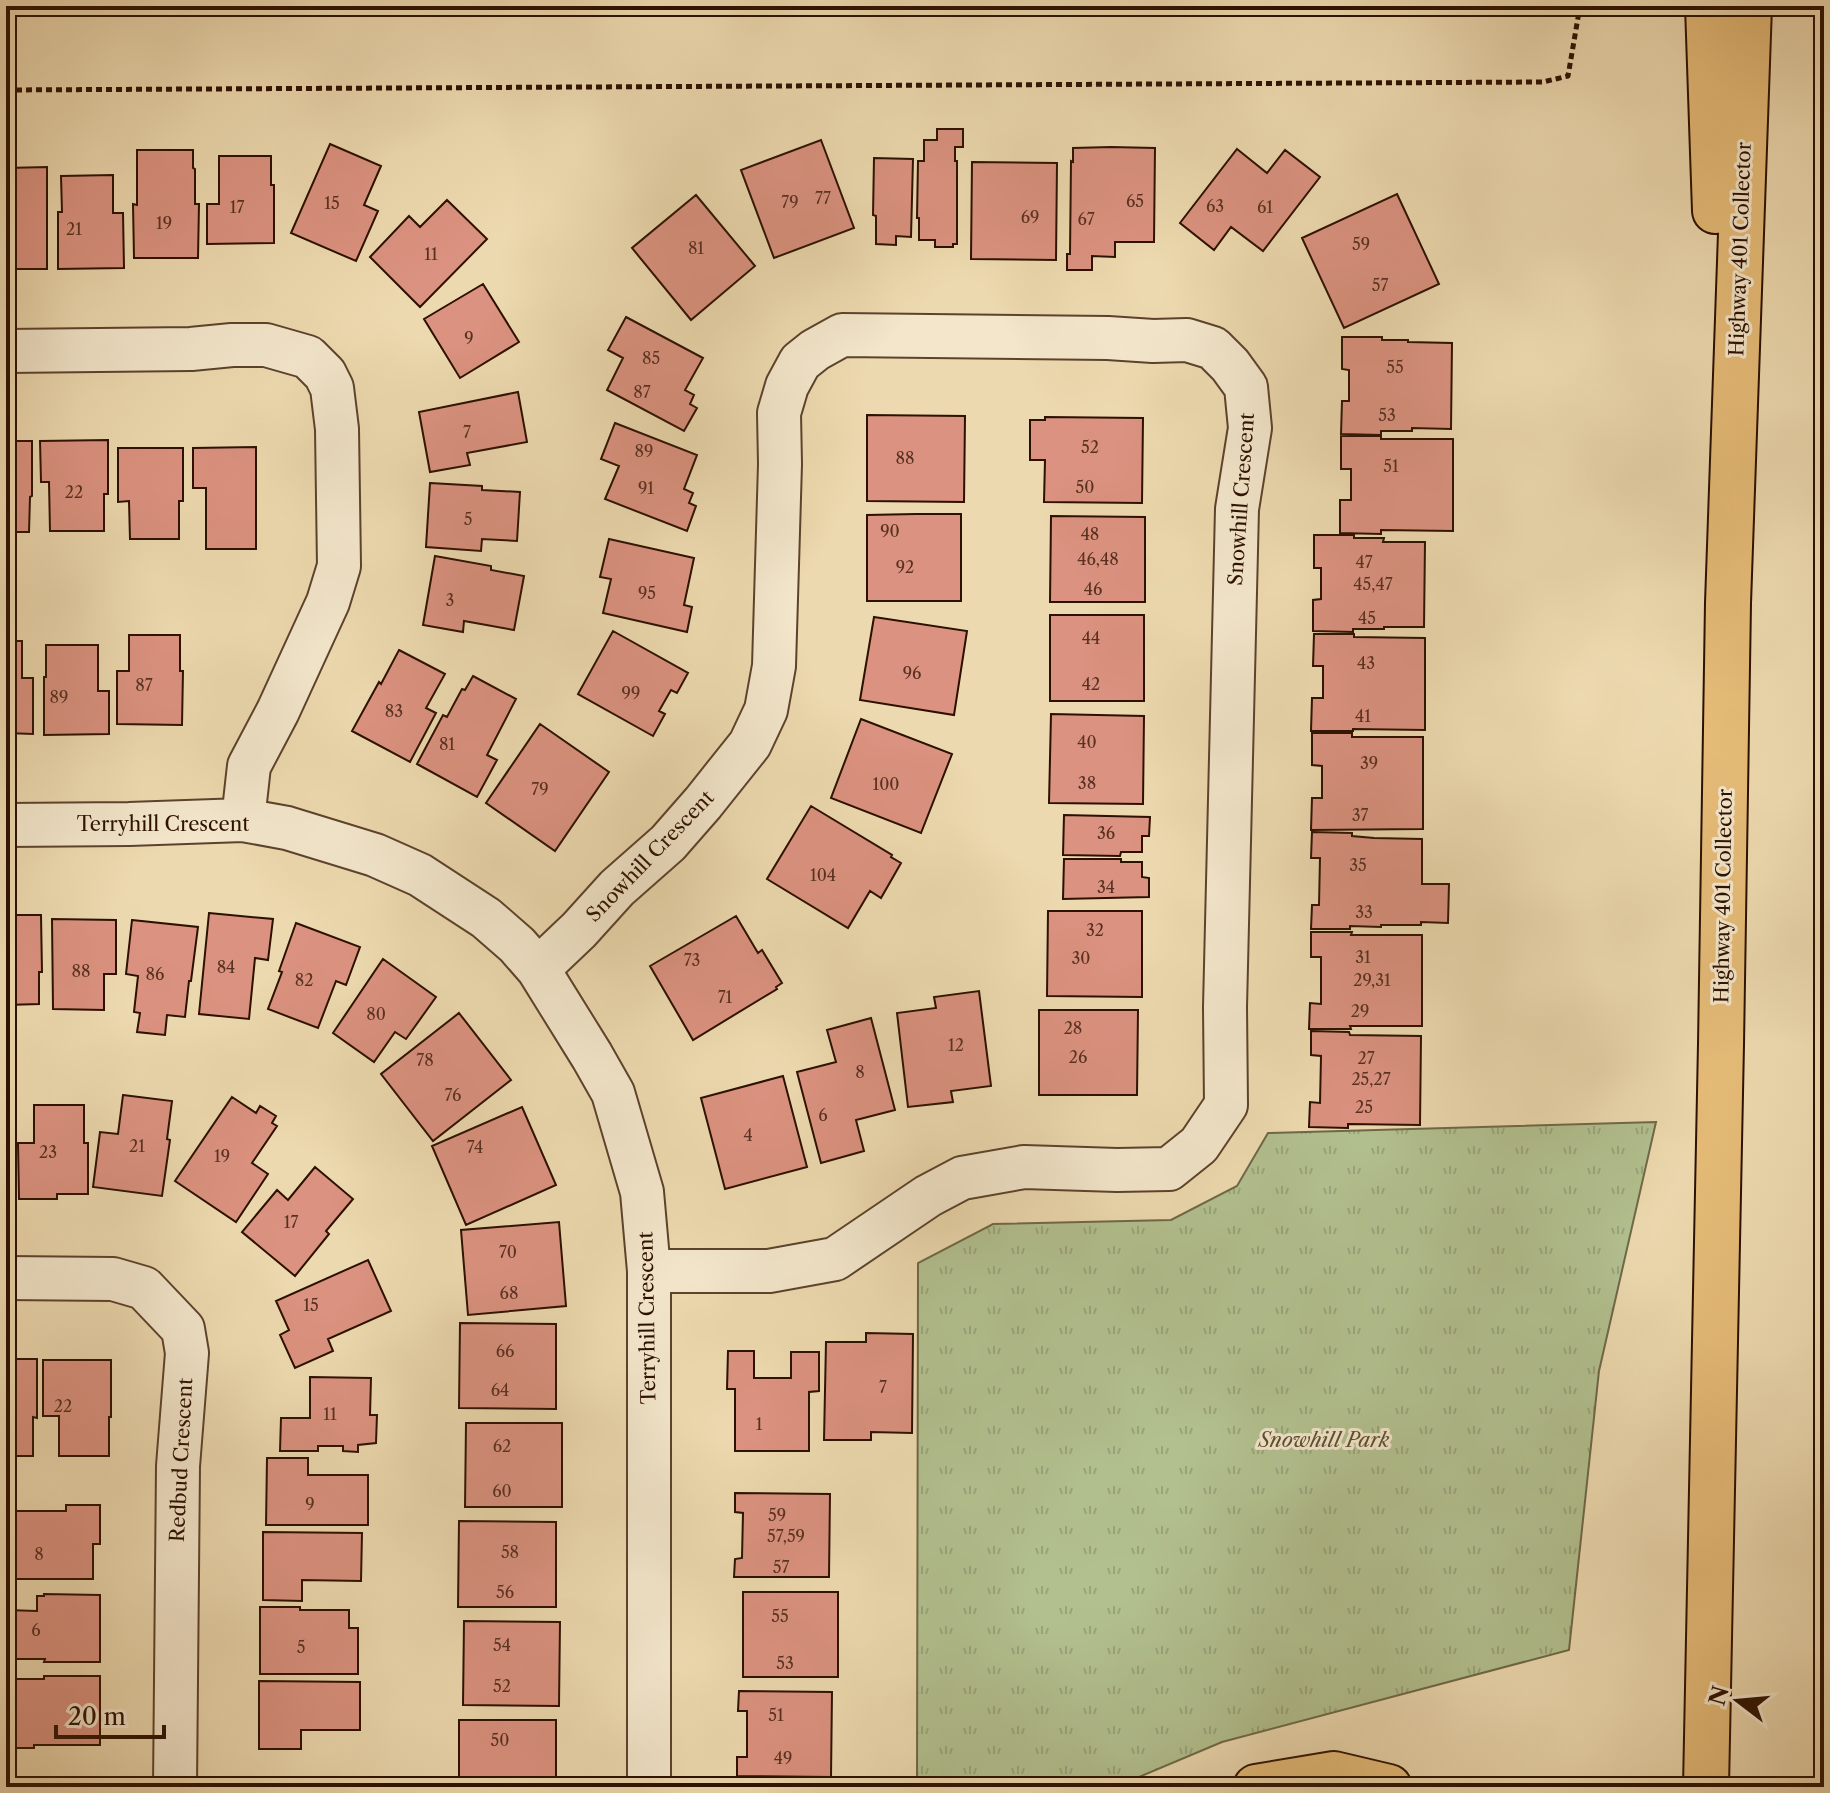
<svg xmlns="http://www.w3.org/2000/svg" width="1830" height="1793" font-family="'Libre Caslon Text',serif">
	<defs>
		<pattern id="park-tufts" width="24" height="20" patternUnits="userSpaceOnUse" patternTransform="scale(2)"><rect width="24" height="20" fill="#b2c08f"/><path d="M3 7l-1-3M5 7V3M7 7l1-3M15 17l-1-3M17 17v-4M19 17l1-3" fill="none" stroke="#99a47a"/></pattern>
	</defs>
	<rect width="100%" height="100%" fill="#edd9af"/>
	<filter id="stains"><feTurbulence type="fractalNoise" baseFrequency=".0025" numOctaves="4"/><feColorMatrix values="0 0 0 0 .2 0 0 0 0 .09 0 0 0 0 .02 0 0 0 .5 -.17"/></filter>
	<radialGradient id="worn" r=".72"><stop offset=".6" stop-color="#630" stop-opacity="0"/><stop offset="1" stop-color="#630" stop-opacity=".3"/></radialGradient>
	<path fill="url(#park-tufts)" stroke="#6f6848" stroke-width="2" d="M1656 1122 1599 1371 1569 1650 1222 1742 1134 1779 1128 1787H917L918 1263 993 1224 1171 1220 1237 1186 1268 1133Z"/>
	<path fill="#db9280" stroke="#2c1000" stroke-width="2" d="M937 129H963V147H955V161H957V244H953V247H935V240H919V218H917L918 161H924V140H937Z
		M821 140 854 228 774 258 741 170Z
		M330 144 381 166 364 205 378 211 356 261 291 233Z
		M1111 147 1155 148 1154 242H1115V257L1092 256V270H1067V254H1070L1071 161 1073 162V148Z
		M1237 149 1267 173 1285 150 1320 177 1263 251 1231 227 1214 250 1180 223Z
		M137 150H193V168L195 169V204H199L198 258H134L133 204 137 205Z
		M219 156H271V185H274V243L207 244V204H219Z
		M874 158 913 159 911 237 896 236V245L876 244V216L873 215Z
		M972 162 1057 163 1056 260 971 259Z
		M47 167V269H6V168Z
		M113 175V213H123L124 268 58 269V212H62L61 176Z
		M1397 194 1439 284 1344 328 1302 238Z
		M696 195 755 266 691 320 632 248Z
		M447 200 487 239 420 307 370 257 409 216 420 227Z
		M483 284 519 342 460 378 424 319Z
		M626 317 703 358 685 390 694 395 690 404 697 408 684 431 607 390 623 358 608 350Z
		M1342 337H1382V340H1408V342L1452 343 1451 429 1412 428V431H1381V435L1341 434 1342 401H1349V370L1342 369Z
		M518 392 527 442 467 453 470 465 430 472 419 412Z
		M867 415 965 416 964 502 867 501Z
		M1045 417 1143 418 1142 503 1044 502 1045 460H1030V420H1045Z
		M615 423 697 455 684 489 693 493 689 503 696 506 687 531 605 499 619 466 601 459Z
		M1341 436H1381V439H1453V531L1381 530V534L1340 533V500H1351V469H1341Z
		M108 440V494H104V531H50L49 482H41L40 441Z
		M6 441H32V496L30 497 29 532H6Z
		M256 447V549H206V488H193V448Z
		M118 448H183V501H179V539H130L129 501 118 502Z
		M430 483 482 486V490L520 492 517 541 482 539 481 551 426 547Z
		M916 514H961V601H867V515Z
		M1051 516 1145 517V602H1050Z
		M1314 535H1354V538H1384L1383 542H1425L1424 627H1384V629H1353V632L1313 631V600L1321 599V568H1314Z
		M609 539 694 558 684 605 692 607 687 632 603 613 611 579 600 577Z
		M435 556 491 566V570L524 576 514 630 464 621 463 632 423 625Z
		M1050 615H1144V701H1050Z
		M874 617 967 631 954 715 860 700Z
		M613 631 688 673 677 693 671 690 659 711 665 714 653 736 578 694Z
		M1314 634H1354V637L1425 638V730L1353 729V731H1311L1312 698H1323V666H1313Z
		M129 635H180V671H183L182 725 117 724V671H129Z
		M6 641H22V678H33V734L6 733Z
		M46 645H98V691H109V734L44 735V677H46Z
		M399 650 445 674 426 708 436 713 410 762 352 731 379 682 381 684Z
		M473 676 516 699 487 755 497 760 477 797 417 764 443 715 447 717 462 689 465 690Z
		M1051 714 1144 716 1143 804 1049 803Z
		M861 719 952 754 921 833 831 798Z
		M540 724 609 772 555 851 486 803Z
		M1312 733H1352V737H1423V829L1311 830 1312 798H1322V766L1312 765Z
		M811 806 892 855 891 857 901 863 881 898 870 891 848 928 767 879Z
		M1064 815 1150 817 1149 836H1142V852H1121L1120 856 1063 855Z
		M1312 832 1352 833V836L1374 838 1422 839V884H1449L1448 923 1421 922V925H1381V927L1350 926V929H1311L1312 905H1319L1320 858H1311Z
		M1064 859H1121V862H1142V877L1149 878V897L1063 899Z
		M1048 911H1142V997L1047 996Z
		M209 913 273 919 268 960 255 958 249 1019 199 1014Z
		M6 915H41L42 972H39V1004L6 1005Z
		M736 916 758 953 762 950 782 983 776 987 777 989 693 1040 650 966Z
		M52 919 116 920V974H104V1010L53 1009Z
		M132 920 198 927 191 981H189L185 1017 167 1015 165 1035 137 1032 140 1013 134 1012 138 976 126 974Z
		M296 923 360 947 346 985 336 981 318 1028 268 1009 282 972 279 971Z
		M1311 932H1352L1351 935H1422V1026H1350L1351 1029H1309L1310 1003 1321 1004V957H1311Z
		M383 959 436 997 406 1039 395 1032 374 1062 333 1033Z
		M979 991 991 1086 951 1091 953 1102 908 1107 897 1013 936 1008 934 997Z
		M1039 1010H1138L1137 1095H1039Z
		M459 1013 511 1080 433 1141 381 1074Z
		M871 1018 895 1110 856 1120 864 1151 821 1163 797 1072 836 1062 827 1030Z
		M1311 1031 1349 1032 1350 1035 1421 1036 1420 1125 1348 1124V1128L1309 1127 1310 1102 1320 1103 1321 1056 1311 1055Z
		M783 1076 807 1167 725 1189 701 1098Z
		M123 1095 172 1101 167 1139 170 1140 162 1196 93 1187 100 1132 118 1134Z
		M232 1097 256 1113 260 1106 276 1116 272 1123 277 1126 252 1163 268 1174 236 1222 175 1181Z
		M34 1105H84V1143H88V1194H57V1199H19L18 1143H34Z
		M522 1107 556 1185 466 1225 432 1146Z
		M315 1167 353 1199 326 1231 329 1234 295 1276 242 1232 277 1190 288 1200Z
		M559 1222 566 1306 468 1315 461 1230Z
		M368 1260 391 1311 328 1339 333 1351 295 1368 280 1335 289 1330 276 1301Z
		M460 1323 556 1324V1409L459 1408Z
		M866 1333 913 1334 912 1433 871 1432V1440H824L826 1342H866Z
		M728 1351H754V1378H791V1352H819V1391L809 1392V1451H735V1389H727Z
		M6 1359H37V1418L33 1417V1456H6Z
		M43 1360H111V1417H109V1456H59V1416H43Z
		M310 1377 371 1378 370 1415H377L376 1443 358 1445V1452L343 1451V1446H318V1451H280L281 1418H310Z
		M466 1423H562V1507H465Z
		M267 1458H308V1475H368V1525H266Z
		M735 1493 830 1494 829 1577H734L735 1559 742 1558 743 1513 735 1512Z
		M66 1505H100V1544H93V1579H15V1511H66Z
		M459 1521 556 1522V1607H458Z
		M263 1532 362 1533 361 1581 302 1580V1601L263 1600Z
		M743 1592H838V1677H743Z
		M44 1594 100 1595V1662H44L45 1659H6V1610L37 1611V1596H44Z
		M260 1607H300V1610H349V1628H358V1674H260Z
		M464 1621 560 1622 559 1706 463 1705Z
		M44 1676H100V1745H34V1748H6V1679H44Z
		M259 1681 360 1682V1730H301V1749H259Z
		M739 1691 832 1692 831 1777 737 1776V1757H747V1711H738Z
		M459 1720H556V1787H459Z"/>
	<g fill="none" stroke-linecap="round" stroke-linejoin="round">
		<defs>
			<path id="minor" d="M6 351 191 349 232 345H266L308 357 325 374 332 388 337 429 339 566 328 602 278 711 249 766 243 820
				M6 825 129 824 243 820 287 828 375 855 420 875 486 918 517 945 538 969 592 1056 613 1093 642 1192 649 1271V1787
				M538 969 579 930 617 888 668 843 703 803 750 744 766 710 774 666 780 464 779 413 787 386 800 362 815 350 842 335 1108 338 1153 341 1187 340 1213 348 1230 365 1246 387 1250 428 1237 509 1225 1007 1226 1105 1199 1145 1169 1169 1117 1170 1024 1167 962 1178 928 1196 835 1259 769 1271H649
				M6 1278 113 1279 144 1288 183 1329 187 1353 178 1466 175 1787"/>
			<path id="highway" d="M1708 6 1715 211
				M1256 1787 1334 1774 1389 1787
				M1706 1787 1721 1044 1728 603 1749 6"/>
		</defs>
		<use href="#minor" stroke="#5c422c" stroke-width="46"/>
		<use href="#highway" stroke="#2c1000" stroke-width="48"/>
		<path stroke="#2c1000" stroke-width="5" stroke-dasharray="6 4" stroke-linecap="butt" d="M6 90 1543 82 1568 76 1580 6"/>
		<use href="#minor" stroke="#f3e6cb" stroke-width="42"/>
		<use href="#highway" stroke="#e6bc78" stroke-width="44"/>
	</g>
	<g text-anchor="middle" stroke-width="6" stroke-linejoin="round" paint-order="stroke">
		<g font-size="16" fill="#583020">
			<text x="823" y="204">77</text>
			<text x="1135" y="207">65</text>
			<text x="790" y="208">79</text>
			<text x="332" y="209">15</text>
			<text x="1215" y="212">63</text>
			<text x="237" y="213">17</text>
			<text x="1265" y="213">61</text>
			<text x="1030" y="223">69</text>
			<text x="1086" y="225">67</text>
			<text x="164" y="229">19</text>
			<text x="74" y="235">21</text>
			<text x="1361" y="250">59</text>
			<text x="696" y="254">81</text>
			<text x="431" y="260">11</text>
			<text x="1380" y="291">57</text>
			<text x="469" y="344">9</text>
			<text x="651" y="364">85</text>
			<text x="1395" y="373">55</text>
			<text x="642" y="398">87</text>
			<text x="1387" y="421">53</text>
			<text x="467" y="438">7</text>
			<text x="1090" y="453">52</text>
			<text x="644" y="457">89</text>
			<text x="905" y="464">88</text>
			<text x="1391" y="472">51</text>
			<text x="1085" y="493">50</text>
			<text x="646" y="494">91</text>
			<text x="74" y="498">22</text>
			<text x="468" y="525">5</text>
			<text x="890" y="537">90</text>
			<text x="1090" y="540">48</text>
			<text x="1098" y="565">46,48</text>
			<text x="1364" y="568">47</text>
			<text x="905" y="573">92</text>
			<text x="1373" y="590">45,47</text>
			<text x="1093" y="595">46</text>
			<text x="647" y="599">95</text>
			<text x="450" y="606">3</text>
			<text x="1367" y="624">45</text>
			<text x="1091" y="644">44</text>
			<text x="1366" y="669">43</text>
			<text x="912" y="679">96</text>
			<text x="1091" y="690">42</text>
			<text x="144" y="691">87</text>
			<text x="631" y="699">99</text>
			<text x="59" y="703">89</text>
			<text x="394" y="717">83</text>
			<text x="1363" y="722">41</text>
			<text x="1087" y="748">40</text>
			<text x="447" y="750">81</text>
			<text x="1369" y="769">39</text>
			<text x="1087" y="789">38</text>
			<text x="886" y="790">100</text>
			<text x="540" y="795">79</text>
			<text x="1360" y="821">37</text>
			<text x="1106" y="839">36</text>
			<text x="1358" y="871">35</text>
			<text x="823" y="881">104</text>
			<text x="1106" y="893">34</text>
			<text x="1364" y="918">33</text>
			<text x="1095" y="936">32</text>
			<text x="1363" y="963">31</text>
			<text x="1081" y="964">30</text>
			<text x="692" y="966">73</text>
			<text x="226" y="973">84</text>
			<text x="81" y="977">88</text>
			<text x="155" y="980">86</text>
			<text x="304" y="986">82</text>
			<text x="1372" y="986">29,31</text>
			<text x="725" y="1003">71</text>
			<text x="1360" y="1017">29</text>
			<text x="376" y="1020">80</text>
			<text x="1073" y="1034">28</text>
			<text x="956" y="1051">12</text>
			<text x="1078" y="1063">26</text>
			<text x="1366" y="1064">27</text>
			<text x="425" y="1066">78</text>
			<text x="860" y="1078">8</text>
			<text x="1371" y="1085">25,27</text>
			<text x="453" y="1101">76</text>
			<text x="1364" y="1113">25</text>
			<text x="823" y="1121">6</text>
			<text x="748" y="1141">4</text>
			<text x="137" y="1152">21</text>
			<text x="475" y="1153">74</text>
			<text x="48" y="1158">23</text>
			<text x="222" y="1162">19</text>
			<text x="291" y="1228">17</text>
			<text x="508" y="1258">70</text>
			<text x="509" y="1299">68</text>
			<text x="311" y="1311">15</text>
			<text x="505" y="1357">66</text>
			<text x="883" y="1393">7</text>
			<text x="500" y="1396">64</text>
			<text x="63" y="1412">22</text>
			<text x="330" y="1420">11</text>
			<text x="759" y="1430">1</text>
			<text x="502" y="1452">62</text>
			<text x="502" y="1497">60</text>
			<text x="310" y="1510">9</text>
			<text x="777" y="1521">59</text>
			<text x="786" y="1542">57,59</text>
			<text x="510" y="1558">58</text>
			<text x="39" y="1560">8</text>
			<text x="781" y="1573">57</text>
			<text x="505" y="1598">56</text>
			<text x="780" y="1622">55</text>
			<text x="36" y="1636">6</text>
			<text x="502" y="1651">54</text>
			<text x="301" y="1653">5</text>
			<text x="785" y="1669">53</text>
			<text x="502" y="1692">52</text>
			<text x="776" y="1721">51</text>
			<text x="500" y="1746">50</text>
			<text x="783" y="1764">49</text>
		</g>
		<g font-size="20" fill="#2c1000" stroke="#f3e6cb">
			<text transform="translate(1740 249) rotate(-88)" y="7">Highway 401 Collector</text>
			<text transform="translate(1241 499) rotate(-86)" y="7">Snowhill Crescent</text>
			<text x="163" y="831">Terryhill Crescent</text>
			<text transform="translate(650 856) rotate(-46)" y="7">Snowhill Crescent</text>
			<text transform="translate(1723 896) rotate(-89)" y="7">Highway 401 Collector</text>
			<text transform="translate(647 1318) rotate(-91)" y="7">Terryhill Crescent</text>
			<text transform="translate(181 1460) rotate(-87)" y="7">Redbud Crescent</text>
		</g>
		<g font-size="20" font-style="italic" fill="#5b4e32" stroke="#f3e6cb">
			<text x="1324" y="1447">Snowhill Park</text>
		</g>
	</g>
	<rect width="1830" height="1793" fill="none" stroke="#edd9af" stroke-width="32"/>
	<rect x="8" y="8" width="1814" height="1777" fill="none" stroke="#2c1000" stroke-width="4"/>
	<rect x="16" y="16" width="1798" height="1761" fill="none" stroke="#2c1000" stroke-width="2"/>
	<g transform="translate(1738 1701) rotate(286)" stroke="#f3e6cb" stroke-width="6" paint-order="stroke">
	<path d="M0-6L14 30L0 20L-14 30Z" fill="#2c1000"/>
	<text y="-12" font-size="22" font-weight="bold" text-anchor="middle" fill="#2c1000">N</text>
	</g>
	<path d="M56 1725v12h108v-12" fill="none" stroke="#2c1000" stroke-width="4"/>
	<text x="68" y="1725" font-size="24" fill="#2c1000" stroke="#f3e6cb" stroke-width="6" paint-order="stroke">20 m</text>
	<rect width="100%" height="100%" filter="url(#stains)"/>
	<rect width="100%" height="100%" fill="url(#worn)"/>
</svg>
